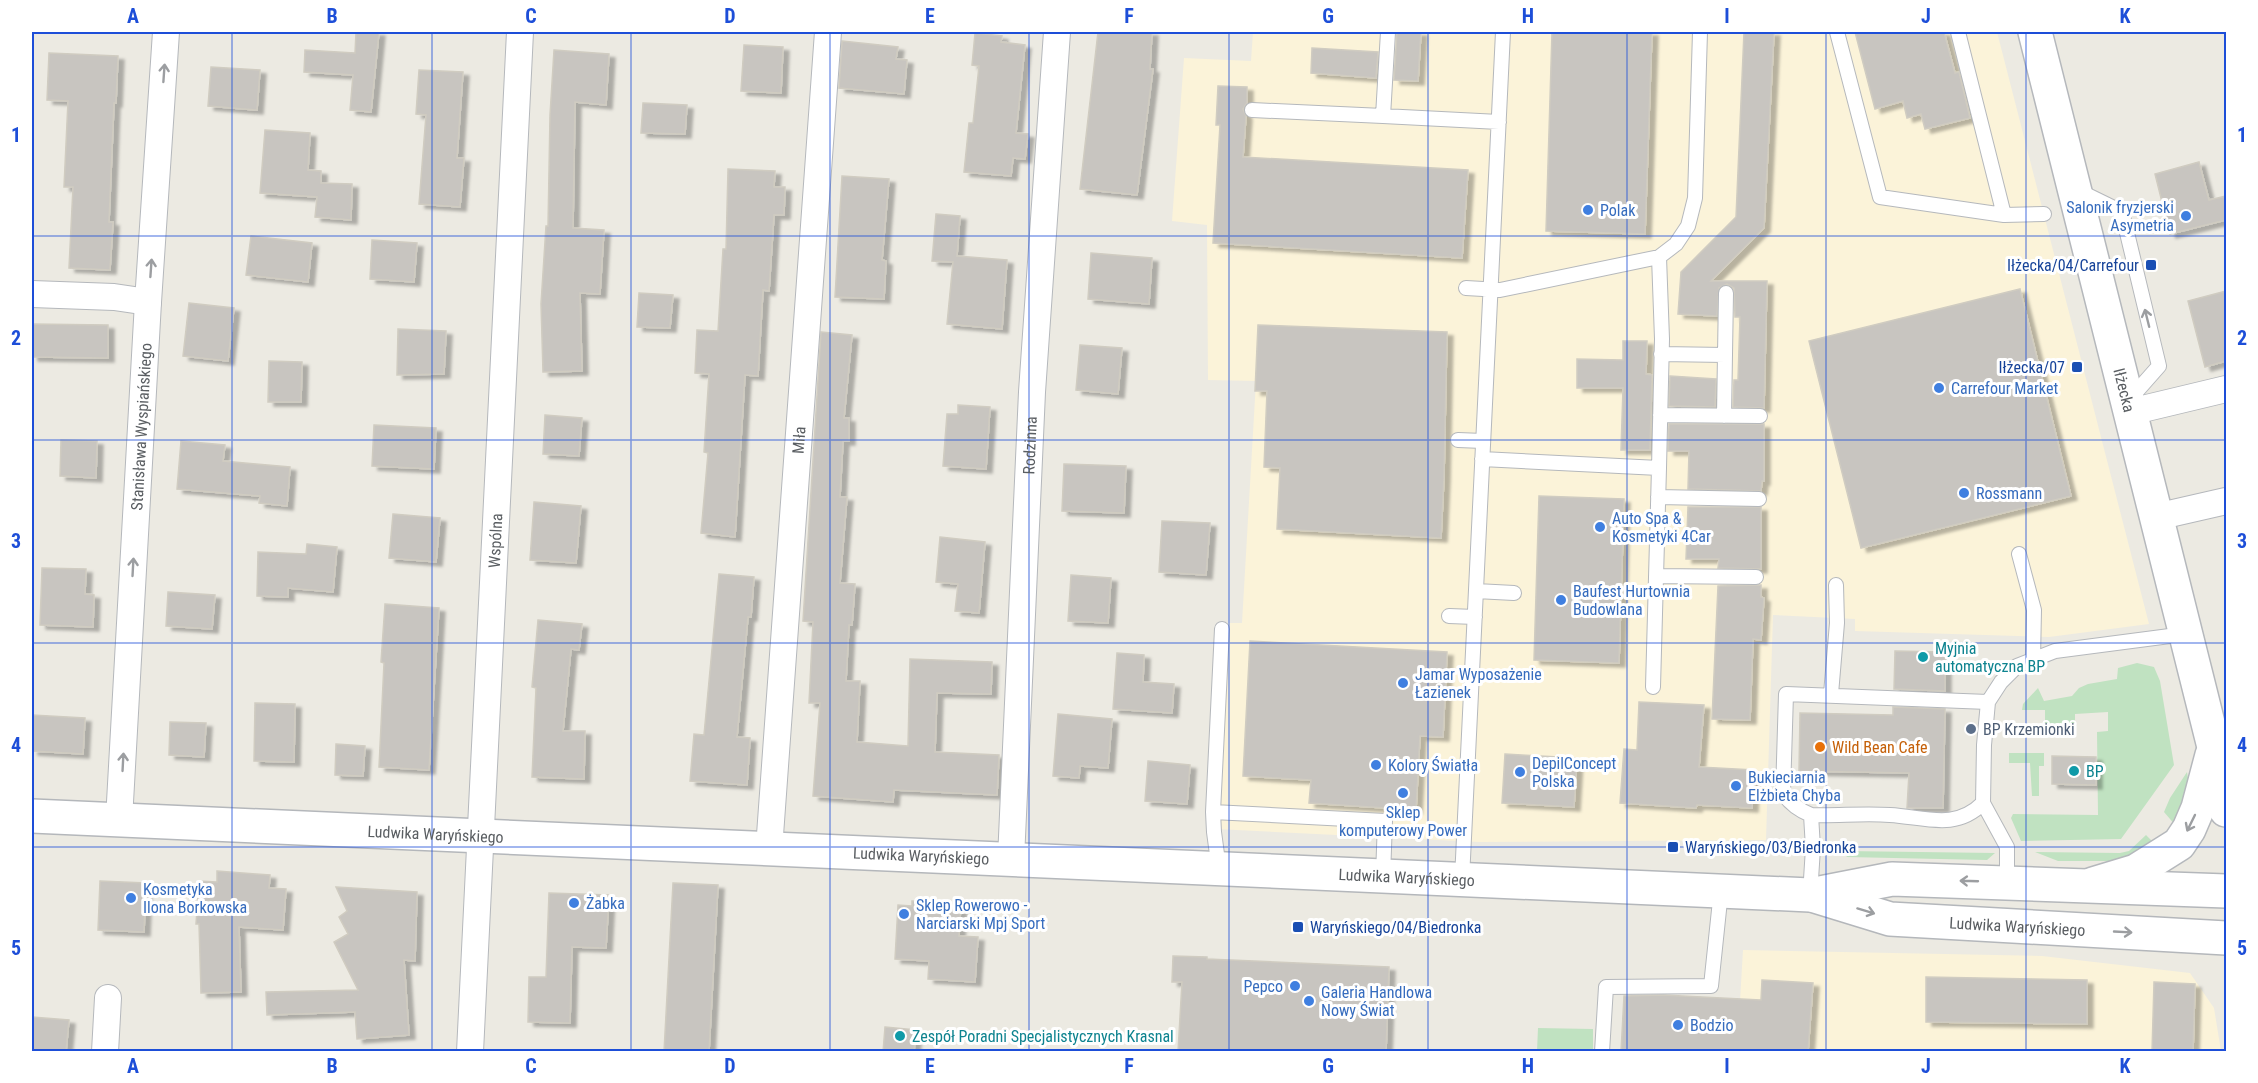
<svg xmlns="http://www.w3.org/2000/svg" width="2258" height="1083" font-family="'Roboto Condensed',sans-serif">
	<defs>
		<filter id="shadow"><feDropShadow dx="6" dy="4" stdDeviation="1.5" flood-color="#0004"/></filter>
	</defs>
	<rect width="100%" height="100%" fill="#eceae2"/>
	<path fill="#fbf3d9" d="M1253 32H1997L2149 624 2049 637 1855 631V619L1773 615 1766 840 1479 842 1216 829 1228 623H1242L1256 381 1208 380 1207 225 1172 221 1184 58 1251 61Z
		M1743 950 2042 956 2190 973 2214 1008 2221 1051 1737 1052Z"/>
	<path fill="#c0e2c1" d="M2137 663 2154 667 2160 681 2174 765 2121 839 2021 841 2011 818 2013 814 2098 815 2097 732 2108 731V712L2075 714V732L2045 733V710H2022L2023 704 2038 688 2044 701 2072 696 2079 688 2088 684 2117 679 2118 668Z
		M2009 753H2044V766H2039V796H2032L2030 763H2009Z
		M2187 772 2189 785 2176 826 2164 812 2170 798Z
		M2146 835 2159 848 2125 861H2058L2035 852 2120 853 2129 851Z
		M1843 851 1995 853 1987 860 1847 857Z
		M1538 1028 1593 1029V1051H1537Z"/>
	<path fill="#c8c5c0" stroke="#d0ccc1" stroke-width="1.5" filter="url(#shadow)" d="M356 32H379L371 112 350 110 353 75 304 72 305 50 355 53Z
		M1098 32H1152L1150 69H1153L1137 195 1080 189Z
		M1397 32H1421L1418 81 1394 80Z
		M1552 32H1652L1645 234 1546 231Z
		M1744 32H1774L1764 228 1711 281H1767L1764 408 1733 407 1734 380H1738L1740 317H1735L1734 288 1727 284 1719 288 1717 316 1678 314 1681 272 1736 217Z
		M1855 32H1944L1955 73 1959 72 1970 118 1925 129 1921 114 1907 118 1903 101 1875 109Z
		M975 33 1002 36 1001 42 1025 45 1016 133 1028 134 1025 159 1013 158 1011 176 964 172 969 123H973L979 66 972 65Z
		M842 41 898 47 896 59 907 60 904 94 839 88Z
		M744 45 783 47 781 93 741 91Z
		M1312 48 1378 52 1376 78 1311 73Z
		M554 50 609 54 606 105 575 102 573 228 604 230 600 294 580 293 582 371 543 372 541 304 546 226H548L550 115Z
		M49 53 118 56 116 103H114L109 222H113L110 270 69 268 73 187H64L68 101 47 100Z
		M211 67 260 70 257 110 208 106Z
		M419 70 463 72 457 158H464L460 207 419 204 426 115 416 114Z
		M1218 86 1247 87V103L1243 109 1246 116 1243 157 1468 170 1462 258 1213 243 1220 125H1216Z
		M643 103 687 105 685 134 641 133Z
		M265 130 310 133 308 170 321 171V183L352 184 351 220 315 217 317 197 260 193Z
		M2199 162 2209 200 2226 196V220L2170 234 2155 174Z
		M728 169 775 171 774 187H785L784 215H774L769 291 763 290 758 376 745 375 735 537 701 533 708 453 704 452 709 374 695 373 697 330 718 331 723 249H726Z
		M842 176 889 179 882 260 886 261 884 299 835 297Z
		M936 214 960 216 957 256 1007 260 1002 329 947 324 953 262 932 261Z
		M251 236 312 243 308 282 246 275Z
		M372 240 417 243 414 282 370 279Z
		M1091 253 1152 258 1149 304 1088 299Z
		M2020 289 2071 496 1861 548 1809 341Z
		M2226 291V361L2205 367 2188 301Z
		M639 293 673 295 670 328 637 327Z
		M189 303 234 308 228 361 183 356Z
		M32 324 108 325V358L32 357Z
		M1258 325 1447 332 1444 477 1441 538 1277 529 1280 468 1264 467 1267 391H1255Z
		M398 329 446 331 444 374 397 375Z
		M821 332 852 335 844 418H849V441H843L840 497H847L840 583 855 584 852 625H849L846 681H860L857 742 908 746 910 659 992 662 991 694 937 693 935 752 999 755 997 795 894 790 893 802 813 796 820 703H809L813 622 803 621Z
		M1623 341H1647L1646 374 1652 375 1650 450H1621L1623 388H1577V359L1623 360Z
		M1080 345 1122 348 1118 394 1076 390Z
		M269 361 302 362 301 402H268Z
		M1670 376 1716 379 1715 407 1669 406Z
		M958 405 990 407 986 469 943 466 947 414H958Z
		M545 415 582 418 579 456 543 454Z
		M1669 424H1764V481H1762L1761 491 1688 489 1689 451H1668Z
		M374 425 436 428 434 469 372 466Z
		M61 440 97 441 96 478 60 476Z
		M181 441 225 445 223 461 290 467 287 506 259 503 260 496 177 489Z
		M1064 464 1126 466 1124 513 1062 511Z
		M1539 496 1624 499 1619 663 1534 660Z
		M534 502 581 506 576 563 530 560Z
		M1688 507H1761V569L1718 568 1719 559H1686Z
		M393 514 440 518 436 562 389 558Z
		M1162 521 1210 523 1206 575 1159 572Z
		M940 537 985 542 979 613 955 611 958 584 936 582Z
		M307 544 337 547 333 592 288 588V597L257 596 258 552 306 554Z
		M42 568 86 569 85 594 94 595 93 627 40 625Z
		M719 574 754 577 751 617H748L737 737 750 738 747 785 690 781 694 734 704 735Z
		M1071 575 1111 578 1108 623 1068 621Z
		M1761 585V597L1764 598 1761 640 1753 639 1750 720 1712 719 1718 586Z
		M168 592 215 595 212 629 166 626Z
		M385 604 439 608 429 770 379 767 384 663 381 662Z
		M538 620 582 624 579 650 571 649 563 731H585L584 779 532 777 536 688 532 687Z
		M1250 641 1447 652 1443 737 1420 736 1416 810 1309 803 1311 780 1243 776Z
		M1895 651 1945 652V691L1894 689Z
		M1117 653 1144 655 1143 682 1174 684 1172 713 1113 709Z
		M1639 702 1704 705 1699 767 1754 770 1752 808 1697 805 1696 808 1620 803 1624 749 1637 750Z
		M255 703 295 704 294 762 254 761Z
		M1893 707 1945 709 1943 808H1907L1909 773 1799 771 1800 713 1893 715Z
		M1058 714 1112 719 1108 768 1080 766 1079 778 1053 776Z
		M32 715 85 718 83 754 32 751Z
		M170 722 206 723 204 757 169 755Z
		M336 744 365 746 363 776 335 775Z
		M1505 754 1577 758 1574 807 1502 803Z
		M2052 756 2096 757V785L2052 784Z
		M1148 761 1190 765 1187 804 1145 801Z
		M217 871 270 875 269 888 286 889 283 930 239 927 241 992 201 993 199 924H196L199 881 217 882Z
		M100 881 146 883 144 932 98 930Z
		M673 883 718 885 709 1052H664Z
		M336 887 417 892 415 961 404 960 409 1035 357 1039 355 1012 267 1015 266 992 358 990 334 942 348 934 339 917 347 911Z
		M549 893 609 895 606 948 572 947 570 1023 528 1022 529 977H546Z
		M912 901 961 904 959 936 978 937 975 982 928 979 929 961 895 959 898 905 912 906Z
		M1173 956 1207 957V959L1389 967 1386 1052H1178L1182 982H1172Z
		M1926 977 2087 980V1024L1926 1022Z
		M1762 980 1813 983 1808 1052H1621L1624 996 1663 995 1761 1000Z
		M2154 982 2195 984 2193 1052H2152Z
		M32 1017 69 1020 66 1052H32Z
		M885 1027 916 1030 914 1052H883Z"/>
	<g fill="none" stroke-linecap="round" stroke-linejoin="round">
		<defs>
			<path id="service" d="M1388 32 1383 116 1499 122
				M1837 32 1880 197 2004 215 1958 32
				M1252 110 1383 116
				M2077 190 2122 212 2159 366 2129 400
				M2004 215 2044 214
				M1659 257 1676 244 1688 226 1695 198 1700 32
				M1466 288 1500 290 1659 257 1662 339 1659 468 1482 459
				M1661 354 1725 355
				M1660 415 1760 416
				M1724 416 1726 293
				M1458 440 1483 441
				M1658 497 1759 499
				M2019 554 2034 610 2033 658
				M1656 576 1756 577
				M1476 591 1514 593
				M1449 616 1475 617
				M1653 687 1659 468
				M1831 694 1837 623 1836 585
				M1213 812 1385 821 1383 876
				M1811 815C1837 816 1864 813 1890 815 1925 817 1955 831 1983 803
				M1219 869 1214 832 1213 812 1222 629
				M1462 879 1503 32
				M2007 883V847L1983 803 1984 745 1988 702 2001 682 2017 666 2055 651 2185 634
				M1810 895 1813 848 1811 815C1799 810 1790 804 1783 793L1786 694 1988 702
				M1602 1052 1606 987 1711 986 1721 891"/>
			<g id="minor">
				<path d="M32 294 114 297 148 302"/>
				<path d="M2130 412 2226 389"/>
				<path d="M2156 517 2226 501"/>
				<path id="s1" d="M119 820 148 302 166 32"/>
				<path id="s2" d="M769 849 828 32"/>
				<path id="s3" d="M1011 859 1032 392 1057 32"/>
				<path d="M105 1052 108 998"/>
				<path id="s4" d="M470 1052 520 32"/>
			</g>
			<g id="tertiary">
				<path id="s5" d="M2035 32 2214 747 2226 810"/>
				<path d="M2093 884 2136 871 2179 844 2189 829 2198 808 2212 755"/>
			</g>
			<g id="secondary">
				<path id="s6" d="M32 816 1810 895 1892 879 2226 891"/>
				<path id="s7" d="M1815 896 1890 919 2226 938"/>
			</g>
		</defs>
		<use href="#service" stroke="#b5b8bc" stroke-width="16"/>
		<use href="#minor" stroke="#b5b8bc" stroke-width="28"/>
		<use href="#tertiary" stroke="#b5b8bc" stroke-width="36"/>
		<use href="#secondary" stroke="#b4b7bb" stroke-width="36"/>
		<use href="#service" stroke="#fff" stroke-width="14"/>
		<use href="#minor" stroke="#fff" stroke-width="26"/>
		<use href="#tertiary" stroke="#fff" stroke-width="33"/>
		<use href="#secondary" stroke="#fff" stroke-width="33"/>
	</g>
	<defs><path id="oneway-shaft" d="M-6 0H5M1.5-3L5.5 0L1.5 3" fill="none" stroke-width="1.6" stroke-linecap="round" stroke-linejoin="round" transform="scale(1.5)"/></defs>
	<g stroke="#9c9ea1">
		<use href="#oneway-shaft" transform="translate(164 73) rotate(-86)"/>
		<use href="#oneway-shaft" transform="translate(151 268) rotate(-86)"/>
		<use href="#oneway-shaft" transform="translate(2147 318) rotate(-104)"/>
		<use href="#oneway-shaft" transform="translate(133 567) rotate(-87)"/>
		<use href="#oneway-shaft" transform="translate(123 762) rotate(-87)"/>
		<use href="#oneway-shaft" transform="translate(2191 823) rotate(116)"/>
		<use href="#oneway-shaft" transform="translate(1969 881) rotate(-178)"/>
		<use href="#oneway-shaft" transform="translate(1866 911) rotate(17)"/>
		<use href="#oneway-shaft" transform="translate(2123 932) rotate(3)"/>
	</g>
	<path fill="none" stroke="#1d4ed8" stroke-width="1.5" stroke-opacity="0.55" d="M232 32V1052M432 32V1052M631 32V1052M830 32V1052M1029 32V1052M1229 32V1052M1428 32V1052M1627 32V1052M1826 32V1052M2026 32V1052M32 236H2226M32 440H2226M32 643H2226M32 847H2226"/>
	<g fill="#3f7fe0" stroke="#fff" stroke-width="2">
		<circle cx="1588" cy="210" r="6"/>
		<circle cx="2186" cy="216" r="6"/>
		<circle cx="1939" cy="388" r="6"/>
		<circle cx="1964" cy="493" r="6"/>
		<circle cx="1600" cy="527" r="6"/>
		<circle cx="1561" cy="600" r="6"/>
		<circle cx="1403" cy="683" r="6"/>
		<circle cx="1376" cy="765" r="6"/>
		<circle cx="1520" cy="772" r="6"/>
		<circle cx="1736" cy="786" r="6"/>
		<circle cx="1403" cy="793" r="6"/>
		<circle cx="131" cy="898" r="6"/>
		<circle cx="574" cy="903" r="6"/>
		<circle cx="904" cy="914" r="6"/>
		<circle cx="1295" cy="986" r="6"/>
		<circle cx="1309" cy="1001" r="6"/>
		<circle cx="1678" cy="1025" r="6"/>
	</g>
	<g fill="#1a4fb4" stroke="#fff" stroke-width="2">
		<rect x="2145" y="259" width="12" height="12" rx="3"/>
		<rect x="2071" y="361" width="12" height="12" rx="3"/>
		<rect x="1667" y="841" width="12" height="12" rx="3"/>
		<rect x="1292" y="921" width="12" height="12" rx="3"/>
	</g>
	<g fill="#0f9aa8" stroke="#fff" stroke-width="2">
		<circle cx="1923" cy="657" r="6"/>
		<circle cx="2074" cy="771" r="6"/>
		<circle cx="900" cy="1036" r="6"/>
	</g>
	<circle fill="#5c6f8a" stroke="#fff" stroke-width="2" cx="1971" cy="729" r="6"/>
	<circle fill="#e8710a" stroke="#fff" stroke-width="2" cx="1820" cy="747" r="6"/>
	<g text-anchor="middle" stroke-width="6" stroke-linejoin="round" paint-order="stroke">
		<g font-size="16" fill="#366cbe" stroke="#fff" text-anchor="start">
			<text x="2174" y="213" text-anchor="end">Salonik fryzjerski<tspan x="2174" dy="18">Asymetria</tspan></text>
			<text x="1600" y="216">Polak</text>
			<text x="1951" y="394">Carrefour Market</text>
			<text x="1976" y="499">Rossmann</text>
			<text x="1612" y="524">Auto Spa &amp;<tspan x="1612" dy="18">Kosmetyki 4Car</tspan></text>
			<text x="1573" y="597">Baufest Hurtownia<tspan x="1573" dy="18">Budowlana</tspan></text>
			<text x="1415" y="680">Jamar Wyposażenie<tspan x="1415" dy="18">Łazienek</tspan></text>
			<text x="1532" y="769">DepilConcept<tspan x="1532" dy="18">Polska</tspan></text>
			<text x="1388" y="771">Kolory Światła</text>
			<text x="1748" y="783">Bukieciarnia<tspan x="1748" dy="18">Elżbieta Chyba</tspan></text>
			<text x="1403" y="818" text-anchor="middle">Sklep<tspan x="1403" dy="18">komputerowy Power</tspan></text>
			<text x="143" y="895">Kosmetyka<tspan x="143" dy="18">Ilona Borkowska</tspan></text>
			<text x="586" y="909">Żabka</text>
			<text x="916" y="911">Sklep Rowerowo -<tspan x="916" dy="18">Narciarski Mpj Sport</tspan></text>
			<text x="1283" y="992" text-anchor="end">Pepco</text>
			<text x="1321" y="998">Galeria Handlowa<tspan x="1321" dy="18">Nowy Świat</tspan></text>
			<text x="1690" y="1031">Bodzio</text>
		</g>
		<g font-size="16" fill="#164399" stroke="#fff" text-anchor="end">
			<text x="2139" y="271">Iłżecka/04/Carrefour</text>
			<text x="2065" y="373">Iłżecka/07</text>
			<text x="1685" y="853" text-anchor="start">Waryńskiego/03/Biedronka</text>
			<text x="1310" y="933" text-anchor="start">Waryńskiego/04/Biedronka</text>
		</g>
		<g font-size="16" fill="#5a5e62" stroke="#fff">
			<text dy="6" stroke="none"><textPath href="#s5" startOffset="369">Iłżecka</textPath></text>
			<text dy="6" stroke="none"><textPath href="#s1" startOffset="394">Stanisława Wyspiańskiego</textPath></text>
			<text dy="6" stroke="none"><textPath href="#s2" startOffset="410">Miła</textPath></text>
			<text dy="6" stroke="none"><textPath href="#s3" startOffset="414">Rodzinna</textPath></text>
			<text dy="6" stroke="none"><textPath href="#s4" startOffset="512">Wspólna</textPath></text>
			<text dy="6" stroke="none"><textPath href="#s6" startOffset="404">Ludwika Waryńskiego</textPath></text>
			<text dy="6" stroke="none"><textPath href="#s6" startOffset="890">Ludwika Waryńskiego</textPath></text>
			<text dy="6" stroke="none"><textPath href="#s6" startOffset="1376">Ludwika Waryńskiego</textPath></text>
			<text dy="6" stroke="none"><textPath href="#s7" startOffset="206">Ludwika Waryńskiego</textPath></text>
		</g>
		<g font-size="16" fill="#0d838f" stroke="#fff" text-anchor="start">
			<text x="1935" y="654">Myjnia<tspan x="1935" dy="18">automatyczna BP</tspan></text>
			<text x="2086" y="777">BP</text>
			<text x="912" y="1042">Zespół Poradni Specjalistycznych Krasnal</text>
		</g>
		<g font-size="16" fill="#4e5e75" stroke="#fff" text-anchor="start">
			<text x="1983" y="735">BP Krzemionki</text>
		</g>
		<g font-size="16" fill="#c56008" stroke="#fff" text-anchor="start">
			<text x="1832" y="753">Wild Bean Cafe</text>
		</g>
	</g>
	<rect width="2258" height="1083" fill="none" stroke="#ffffff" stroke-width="66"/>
	<rect x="33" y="33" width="2192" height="1017" fill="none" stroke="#1d4ed8" stroke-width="2"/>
	<g font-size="20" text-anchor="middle" font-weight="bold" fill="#1d4ed8">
		<text x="133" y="23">A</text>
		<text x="332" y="23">B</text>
		<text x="531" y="23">C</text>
		<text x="730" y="23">D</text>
		<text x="930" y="23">E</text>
		<text x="1129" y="23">F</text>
		<text x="1328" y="23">G</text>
		<text x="1528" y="23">H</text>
		<text x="1727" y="23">I</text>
		<text x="1926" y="23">J</text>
		<text x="2125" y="23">K</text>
		<text x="16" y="142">1</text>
		<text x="2242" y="142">1</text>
		<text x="16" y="345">2</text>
		<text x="2242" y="345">2</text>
		<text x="16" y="548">3</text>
		<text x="2242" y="548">3</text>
		<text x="16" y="752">4</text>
		<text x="2242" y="752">4</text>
		<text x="16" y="955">5</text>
		<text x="2242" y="955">5</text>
		<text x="133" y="1073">A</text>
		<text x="332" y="1073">B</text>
		<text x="531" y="1073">C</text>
		<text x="730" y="1073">D</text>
		<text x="930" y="1073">E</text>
		<text x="1129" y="1073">F</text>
		<text x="1328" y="1073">G</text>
		<text x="1528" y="1073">H</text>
		<text x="1727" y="1073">I</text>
		<text x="1926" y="1073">J</text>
		<text x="2125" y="1073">K</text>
	</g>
</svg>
